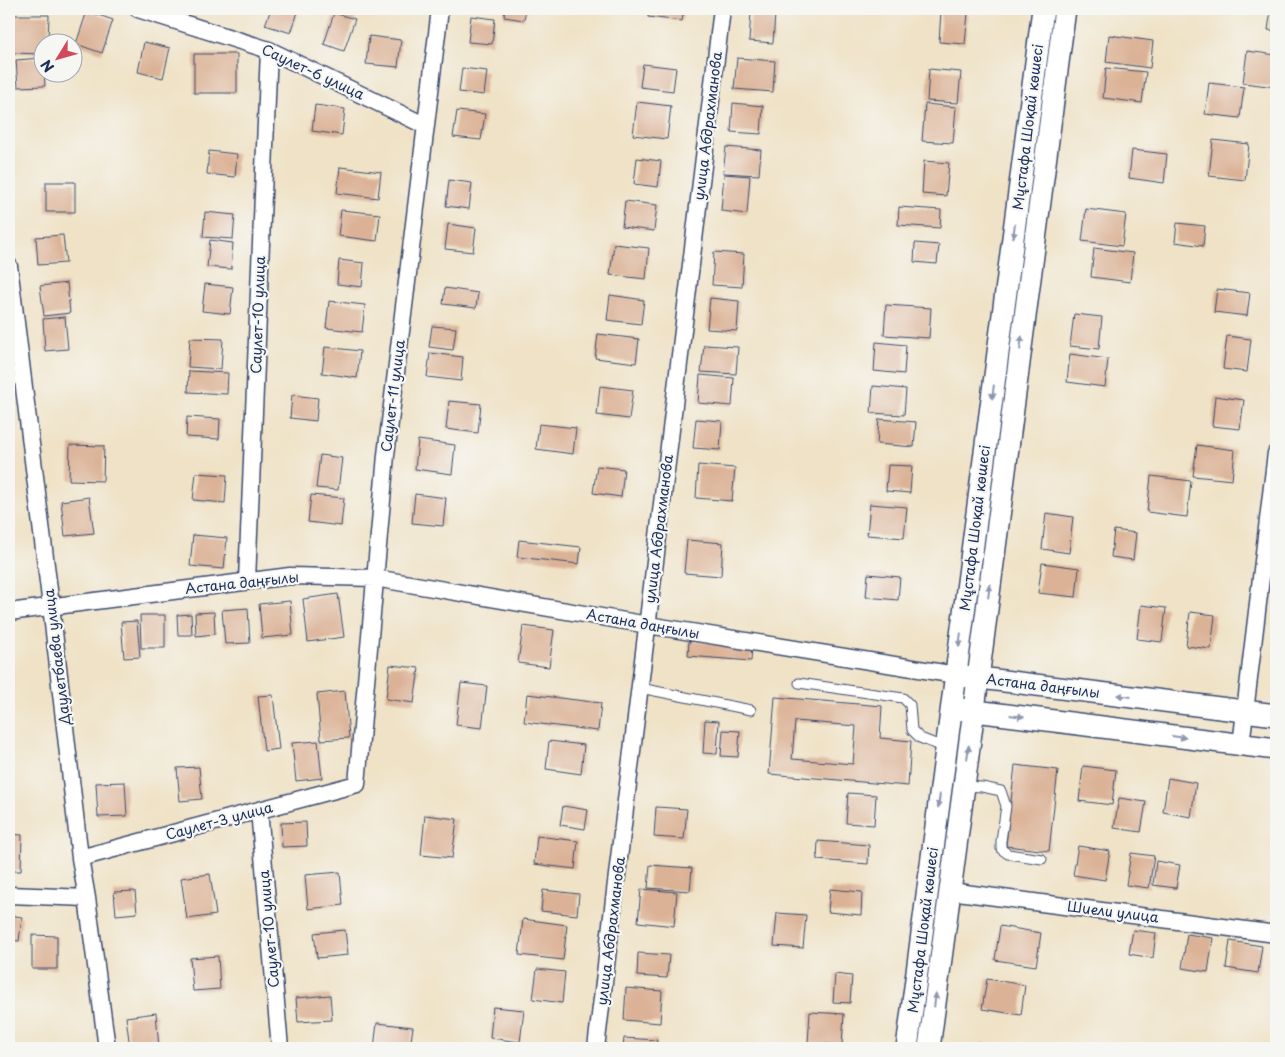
<svg xmlns="http://www.w3.org/2000/svg" width="1285" height="1057" font-family="'Playpen Sans',sans-serif">
	<rect width="100%" height="100%" fill="#f6f6f2"/>
	<filter id="ink" filterUnits="userSpaceOnUse"><feTurbulence type="fractalNoise" baseFrequency=".02" numOctaves="2"/><feDisplacementMap in="SourceGraphic" scale="10" xChannelSelector="R" yChannelSelector="G"/><feConvolveMatrix kernelMatrix="1 2 1 2 8 2 1 2 1" color-interpolation-filters="sRGB"/></filter>
	<filter id="wash" filterUnits="userSpaceOnUse"><feTurbulence type="fractalNoise" baseFrequency=".0096" numOctaves="4" result="noise"/><feDisplacementMap in="SourceGraphic" scale="20" xChannelSelector="R" yChannelSelector="G"/><feGaussianBlur stdDeviation="1.12" result="paint"/><feColorMatrix in="noise" values="0 0 0 0 0 0 0 0 0 0 0 0 0 0 0 0 0 1.4 0 .05"/><feComposite in="paint" operator="in"/></filter>
	<g filter="url(#wash)">
		<rect width="100%" height="100%" fill="#efe2c6"/>
		<g id="blocks">
			<path fill="#dbb296" fill-rule="evenodd" d="M271 9H299L291 33 265 25Z
				M505 9H526L524 20 504 17Z
				M648 9H684L682 21 648 17Z
				M1271 9H1276V31L1268 30Z
				M87 11 113 20 102 53 76 44Z
				M941 11 968 13 965 44 939 42Z
				M751 12 775 14 773 43 749 41Z
				M334 13 355 19 344 51 324 44Z
				M13 15H49L48 42H42V54L13 53Z
				M471 16 495 19 492 44 468 42Z
				M1109 35 1153 41 1150 68 1106 62Z
				M369 36 401 40 398 67 366 64Z
				M144 42 170 48 163 78 138 72Z
				M1247 51 1276 55V87L1243 83Z
				M194 54H237V93H194Z
				M42 58V72H44L45 86 18 87 16 60Z
				M737 58 775 61 773 92 734 89Z
				M643 64 676 68 673 91 640 87Z
				M462 68 487 71 484 95 459 92Z
				M1106 68 1146 72 1142 103 1103 98Z
				M929 69 961 72 958 103 927 101Z
				M1209 83 1244 87 1240 118 1205 114Z
				M637 102 671 106 667 139 633 135Z
				M733 103 763 106 761 134 731 132Z
				M925 104 956 107 953 143 922 141Z
				M315 105 345 109 342 135 312 131Z
				M457 111 485 114 481 140 453 137Z
				M1213 140 1249 144 1245 180 1209 176Z
				M726 147 761 150 759 175 723 173Z
				M1132 150 1167 154 1164 183 1129 178Z
				M209 151 237 154 235 177 207 174Z
				M637 158 661 161 658 187 634 184Z
				M924 161 949 163 946 196 922 194Z
				M340 167 381 172 378 198 337 193Z
				M724 174 750 176 747 214 721 211Z
				M449 180 472 183 469 209 446 206Z
				M46 182H75V212H46Z
				M625 201 657 205 654 231 622 227Z
				M899 207 941 210 940 228 898 225Z
				M1086 209 1126 214 1122 246 1082 241Z
				M341 210 380 214 377 241 338 236Z
				M205 212 235 215 233 239 203 237Z
				M1177 223 1205 226 1203 246 1175 242Z
				M448 224 476 228 473 252 445 249Z
				M63 235 66 263 38 265 36 237Z
				M210 240 233 243 231 269 207 267Z
				M915 243 939 245 937 264 914 262Z
				M614 244 649 248 646 279 610 275Z
				M1094 248 1133 253 1130 282 1091 277Z
				M714 252 744 254 742 287 712 285Z
				M339 260 364 263 362 287 337 284Z
				M67 283 70 313 44 316 40 286Z
				M205 284 233 287 230 314 202 311Z
				M445 288 478 293 476 308 443 304Z
				M1217 289 1250 293 1247 316 1214 312Z
				M610 295 644 300 641 324 607 320Z
				M710 298 739 301 737 331 707 329Z
				M329 301 365 305 362 332 326 328Z
				M886 305 931 308 929 338 884 335Z
				M1074 314 1102 317 1099 349 1070 346Z
				M65 317 68 349 45 351 43 319Z
				M432 326 456 328 453 350 429 347Z
				M598 334 639 339 636 363 595 358Z
				M1227 336 1251 339 1247 372 1223 369Z
				M190 338 223 339 221 369 188 367Z
				M876 342 906 345 904 374 874 371Z
				M704 345 738 347 736 374 701 372Z
				M325 347 360 351 357 378 322 373Z
				M430 353 463 357 461 381 427 377Z
				M1070 354 1108 359 1105 387 1067 382Z
				M189 371 228 373 227 394 188 392Z
				M700 375 734 378 732 406 698 403Z
				M600 386 633 390 629 419 597 415Z
				M873 386 906 389 904 415 871 413Z
				M292 395 318 398 316 421 290 418Z
				M1215 396 1244 400 1240 429 1212 426Z
				M449 401 481 404 478 433 446 429Z
				M187 417 220 419 219 439 186 437Z
				M696 419 722 421 720 450 693 448Z
				M879 419 916 422 914 447 877 444Z
				M539 424 576 428 573 454 536 449Z
				M418 440 455 445 452 474 415 469Z
				M70 445 104 446 103 481 69 480Z
				M1197 445 1235 450 1232 480 1193 476Z
				M320 455 342 458 338 490 316 488Z
				M698 465 735 468 732 501 696 498Z
				M888 465 912 466 910 493 886 491Z
				M597 466 624 469 621 497 593 493Z
				M196 473 227 475 225 503 193 500Z
				M1151 476 1191 481 1187 517 1147 512Z
				M415 494 446 498 443 526 412 523Z
				M311 495 344 498 341 526 308 522Z
				M89 497 94 533 65 536 61 501Z
				M870 504 907 507 904 538 867 535Z
				M1046 513 1073 517 1069 553 1042 549Z
				M1114 530 1136 533 1133 560 1111 557Z
				M193 535 227 538 224 569 190 566Z
				M519 540 581 547 579 564 517 557Z
				M687 540 723 543 721 576 684 573Z
				M1042 563 1079 568 1076 597 1038 593Z
				M868 574 900 577 898 600 866 597Z
				M338 594 344 637 308 642 303 599Z
				M290 601 293 635 262 638 259 604Z
				M1141 605 1166 608 1162 642 1137 639Z
				M248 608 250 643 225 644 222 610Z
				M214 612 215 634 196 636 195 613Z
				M1190 612 1215 615 1211 649 1186 646Z
				M191 614 192 635H178L177 615Z
				M140 615H165V648H141Z
				M137 621 140 657 124 658 121 622Z
				M523 626 554 630 549 667 518 663Z
				M689 641 752 646 751 661 688 656Z
				M390 665 419 668 414 703 386 699Z
				M461 683 487 686 482 728 456 725Z
				M345 691 349 738 321 740 317 694Z
				M527 694 601 703 598 731 524 722Z
				M273 695 279 749 264 751 258 696Z
				M775 697 882 706 880 738 911 741 908 786 769 774ZM795 721 856 726 853 764 792 759Z
				M705 720 719 721 717 754 703 753Z
				M723 730 740 731 738 757 721 756Z
				M318 741 322 778 296 781 292 743Z
				M549 741 584 745 581 774 546 769Z
				M1015 765 1058 770 1049 851 1006 846Z
				M1083 766 1116 770 1112 805 1079 801Z
				M199 767 202 799 180 801 177 768Z
				M1168 778 1196 783 1191 817 1163 812Z
				M125 782 127 816 98 817 96 783Z
				M848 793 876 795 874 825 846 823Z
				M1119 798 1146 802 1141 832 1114 828Z
				M563 806 588 810 585 829 560 825Z
				M656 807 687 809 684 839 654 837Z
				M425 815 457 819 452 858 421 855Z
				M306 822 307 846 282 847 281 823Z
				M9 834 22 835 21 871H9Z
				M537 836 578 841 575 869 534 864Z
				M818 841 869 845 868 864 817 860Z
				M1078 846 1110 851 1105 880 1073 875Z
				M1131 853 1154 856 1149 888 1126 885Z
				M1156 861 1180 865 1176 888 1153 885Z
				M650 865 692 868 690 891 648 888Z
				M340 872 343 905 308 909 305 875Z
				M210 874 216 915 187 919 181 878Z
				M641 889 677 892 674 926 638 922Z
				M830 889 862 892 861 915 828 912Z
				M543 890 579 894 577 915 541 911Z
				M135 891 137 913 116 915 114 892Z
				M777 913 806 915 803 948 774 946Z
				M9 915 22 917 19 941 9 940Z
				M523 919 567 925 563 960 519 955Z
				M1000 926 1041 933 1036 966 995 960Z
				M345 930 348 955 317 958 314 933Z
				M1133 930 1156 933 1153 958 1129 954Z
				M1187 934 1213 938 1208 972 1182 968Z
				M32 935 57 936V969H32Z
				M1230 941 1262 946 1258 973 1226 968Z
				M638 953 669 955 667 978 637 976Z
				M218 956 220 989 193 991 190 958Z
				M537 969 565 972 562 1003 533 999Z
				M835 974 852 976 850 1003 833 1002Z
				M987 979 1025 985 1021 1015 982 1009Z
				M626 988 662 991 660 1023 624 1020Z
				M330 995 332 1020 298 1022 296 998Z
				M493 1007 524 1010 520 1042 490 1038Z
				M810 1012 844 1014 842 1045 808 1043Z
				M156 1013 159 1048H130L126 1017Z
				M377 1023 413 1027 410 1048H374Z
				M624 1038 657 1040 656 1048H623Z
				M981 1043 1009 1047V1048H980Z"/>
		</g>
	</g>
	<g filter="url(#ink)">
		<use href="#blocks" fill-opacity="0" stroke="#3b4a6e" stroke-width="1"/>
		<g fill="none" stroke-linecap="round" stroke-linejoin="round">
			<defs>
				<path id="service" d="M799 683 903 698 910 705 912 730 920 738 946 748
					M640 688 751 710
					M964 786 982 787 1001 791 1006 806 1001 841V849L1008 854 1042 859"/>
				<path id="minor" d="M138 9 269 50 426 126
					M9 266 51 606 80 858 87 898 107 1048
					M247 581 269 50
					M9 612 290 576 375 578 648 625 956 675
					M1241 745 1276 453
					M259 810 280 1048
					M80 858 357 784 386 455 440 9
					M950 891 1276 934
					M9 895 87 898
					M596 1048 722 9"/>
				<path id="tertiary" d="M964 676 1276 715
					M959 709 1276 749
					M907 1048 1043 9
					M929 1048 964 786 1065 9"/>
			</defs>
			<use href="#service" stroke="#3b4a6e" stroke-width="11"/>
			<use href="#minor" stroke="#3b4a6e" stroke-width="19"/>
			<use href="#tertiary" stroke="#3b4a6e" stroke-width="24"/>
			<use href="#service" stroke="#fff" stroke-width="9"/>
			<use href="#minor" stroke="#fff" stroke-width="16"/>
			<use href="#tertiary" stroke="#fff" stroke-width="21"/>
		</g>
		<defs><path id="oneway-solid" d="M-6-.8H1V-3.2L6.5 0L1 3.2V.8H-6Z" transform="scale(1.25)"/></defs>
		<g fill="#8d97ae">
			<use href="#oneway-solid" transform="translate(1014 231) rotate(97)"/>
			<use href="#oneway-solid" transform="translate(1021 343) rotate(-83)"/>
			<use href="#oneway-solid" transform="translate(993 392) rotate(97)"/>
			<use href="#oneway-solid" transform="translate(989 591) rotate(-83)"/>
			<use href="#oneway-solid" transform="translate(960 640) rotate(97)"/>
			<use href="#oneway-solid" transform="translate(1124 696) rotate(-173)"/>
			<use href="#oneway-solid" transform="translate(1017 716) rotate(7)"/>
			<use href="#oneway-solid" transform="translate(1179 737) rotate(7)"/>
			<use href="#oneway-solid" transform="translate(968 752) rotate(-83)"/>
			<use href="#oneway-solid" transform="translate(939 801) rotate(97)"/>
			<use href="#oneway-solid" transform="translate(935 1000) rotate(-83)"/>
		</g>
	</g>
	<g text-anchor="middle" stroke-width="4.5" stroke-linejoin="round" paint-order="stroke">
		<g font-size="14" fill="#1b2f5e" stroke="#f6f6f2">
			<text transform="translate(313 72) rotate(25)" y="5">Саулет-6 улица</text>
			<text transform="translate(708 126) rotate(-83)" y="5">улица Абдрахманова</text>
			<text transform="translate(1028 127) rotate(-83)" y="5">Мұстафа Шоқай көшесі</text>
			<text transform="translate(258 315) rotate(-88)" y="5">Саулет-10 улица</text>
			<text transform="translate(393 396) rotate(-83)" y="5">Саулет-11 улица</text>
			<text transform="translate(975 528) rotate(-83)" y="5">Мұстафа Шоқай көшесі</text>
			<text transform="translate(659 529) rotate(-83)" y="5">улица Абдрахманова</text>
			<text transform="translate(242 583) rotate(-6)" y="5">Астана даңғылы</text>
			<text transform="translate(643 624) rotate(10)" y="5">Астана даңғылы</text>
			<text transform="translate(57 657) rotate(-97)" y="5">Даулетбаева улица</text>
			<text transform="translate(1043 686) rotate(7)" y="5">Астана даңғылы</text>
			<text transform="translate(219 821) rotate(-15)" y="5">Саулет-3 улица</text>
			<text transform="translate(1113 912) rotate(7)" y="5">Шиели улица</text>
			<text transform="translate(269 929) rotate(-95)" y="5">Саулет-10 улица</text>
			<text transform="translate(923 930) rotate(-83)" y="5">Мұстафа Шоқай көшесі</text>
			<text transform="translate(611 931) rotate(-83)" y="5">улица Абдрахманова</text>
		</g>
	</g>
	<rect width="1285" height="1057" fill="none" stroke="#f6f6f2" stroke-width="30"/>
	<g transform="translate(58 58) rotate(233)"><circle r="24" fill="#f6f6f2" stroke="#9ea6b7"/>
	<path d="M0-4L9 19L0 12L-9 19Z" fill="#d1495b"/>
	<text y="-8" font-size="14" font-weight="bold" text-anchor="middle" fill="#1b2f5e">N</text>
	</g>
</svg>
